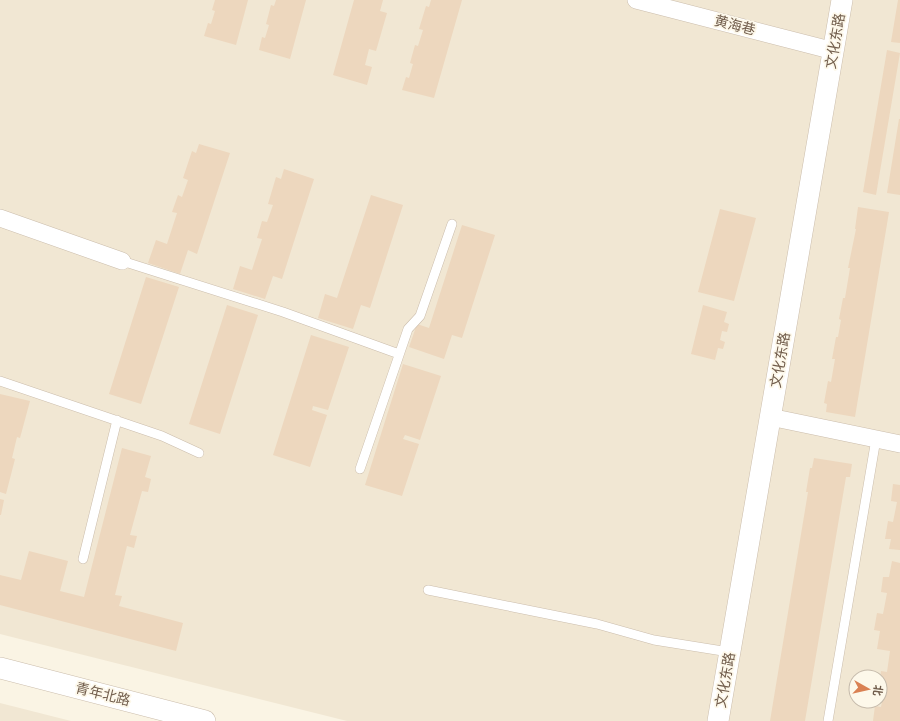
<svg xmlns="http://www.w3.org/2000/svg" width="900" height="721" font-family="'Titillium Web','Noto Sans SC',sans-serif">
	<rect width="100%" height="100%" fill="#faf4e4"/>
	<path fill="#f1e7d3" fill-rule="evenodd" d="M0 0H900V721H347L0 634ZM856 677H880V701H856Z
		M0 703 71 721H0Z"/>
	<path fill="#edd7be" d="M215 0H248L236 45 204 36 208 23 211 24 215 11 212 10Z
		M276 0H306L290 59 259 50 262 37 265 38 269 25 266 24 271 5 274 6Z
		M354 0H383L380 11 387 13 376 51 369 49 365 65 372 67 367 85 333 75Z
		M431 0H462L434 98 402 90 406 77 409 78 413 64 410 63 415 45 418 46 423 30 419 29 426 6 429 7Z
		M898 0H900V43L891 42Z
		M887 50 900 53 876 195 863 192Z
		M899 119H900V195L887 193Z
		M199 144 230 153 197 254 188 250 180 274 148 263 156 240 167 244 177 213 172 212 178 195 182 197 188 180 183 178 192 151 196 153Z
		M284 169 314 179 282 279 273 276 265 299 233 289 240 266 252 270 262 239 257 238 262 221 267 222 273 205 268 204 276 177 281 179Z
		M371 195 403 205 370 308 361 305 353 329 318 318 325 294 337 298Z
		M858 207 889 212 855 417 826 412 827 404 824 403 828 381 831 382 835 359H832L836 337H838L841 320 839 319 843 298H845L850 268H848L856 229H855Z
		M720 209 756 218 734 301 698 292Z
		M462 225 495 235 462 338 452 335 444 359 409 347 417 324 429 328Z
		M146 277 179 287 141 404 109 394Z
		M227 305 258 315 220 434 189 424Z
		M703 305 727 312 724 322 729 324 727 332 722 331 720 340 725 342 723 349 718 348 715 360 691 354Z
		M311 335 349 347 328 410 313 406 312 410 327 415 310 467 273 455Z
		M403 364 441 376 420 440 405 435 403 439 419 444 402 496 365 485Z
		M0 394 30 401 20 438 17 437 12 458 15 459 6 494 0 492Z
		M122 448 151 456 145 477 151 479 148 492 142 491 130 535 137 536 134 548 127 546 115 595 122 596 119 606 183 623 176 651 0 605V575L21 580 29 551 68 561 60 591 84 597Z
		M814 458 852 464 850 477H846L805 721H770L808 492H806L810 468H812Z
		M893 484 900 485V550L889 549 891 539H885L888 521 893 522 897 502 891 501Z
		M0 499 4 500 1 515H0Z
		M892 561 900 563V721H873L875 706 881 707 885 686 880 685V679L881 671 887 672 890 651 877 649 880 631 874 630 877 613 883 614 887 593 881 592 883 577H889Z"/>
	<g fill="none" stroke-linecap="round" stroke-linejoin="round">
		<defs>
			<path id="service" d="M122 261 283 312 399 354
				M0 381 162 436 199 453
				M360 469 408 329 420 316 452 224
				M83 559 117 420
				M428 590 597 624 654 640 729 652
				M828 721 876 439"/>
			<path id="minor" d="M636 0 834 51
				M0 218 122 261
				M770 417 900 444"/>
			<path id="tertiary" d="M0 668 205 721
				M718 721 842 0"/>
		</defs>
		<use href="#service" stroke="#cbbdac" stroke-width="10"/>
		<use href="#minor" stroke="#cbbdac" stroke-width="18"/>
		<use href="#tertiary" stroke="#cbbdac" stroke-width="22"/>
		<use href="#service" stroke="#fff" stroke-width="9"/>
		<use href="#minor" stroke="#fff" stroke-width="17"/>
		<use href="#tertiary" stroke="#fff" stroke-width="21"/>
	</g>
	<g text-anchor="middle" stroke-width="3.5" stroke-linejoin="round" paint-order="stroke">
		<g font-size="14" fill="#715d4c" stroke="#fdf8ea">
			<text transform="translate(735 25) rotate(14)" y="5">黄海巷</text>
			<text transform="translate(835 41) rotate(-80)" y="5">文化东路</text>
			<text transform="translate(780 360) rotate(-80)" y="5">文化东路</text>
			<text transform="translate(725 680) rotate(-80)" y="5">文化东路</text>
			<text transform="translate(103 694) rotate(14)" y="5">青年北路</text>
		</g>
	</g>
	<g transform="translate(868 689) rotate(98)"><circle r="19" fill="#fdf8ea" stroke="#c5baab"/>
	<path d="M0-3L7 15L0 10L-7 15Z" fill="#da8153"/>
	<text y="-6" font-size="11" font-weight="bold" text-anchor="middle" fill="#715d4c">北</text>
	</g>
</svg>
